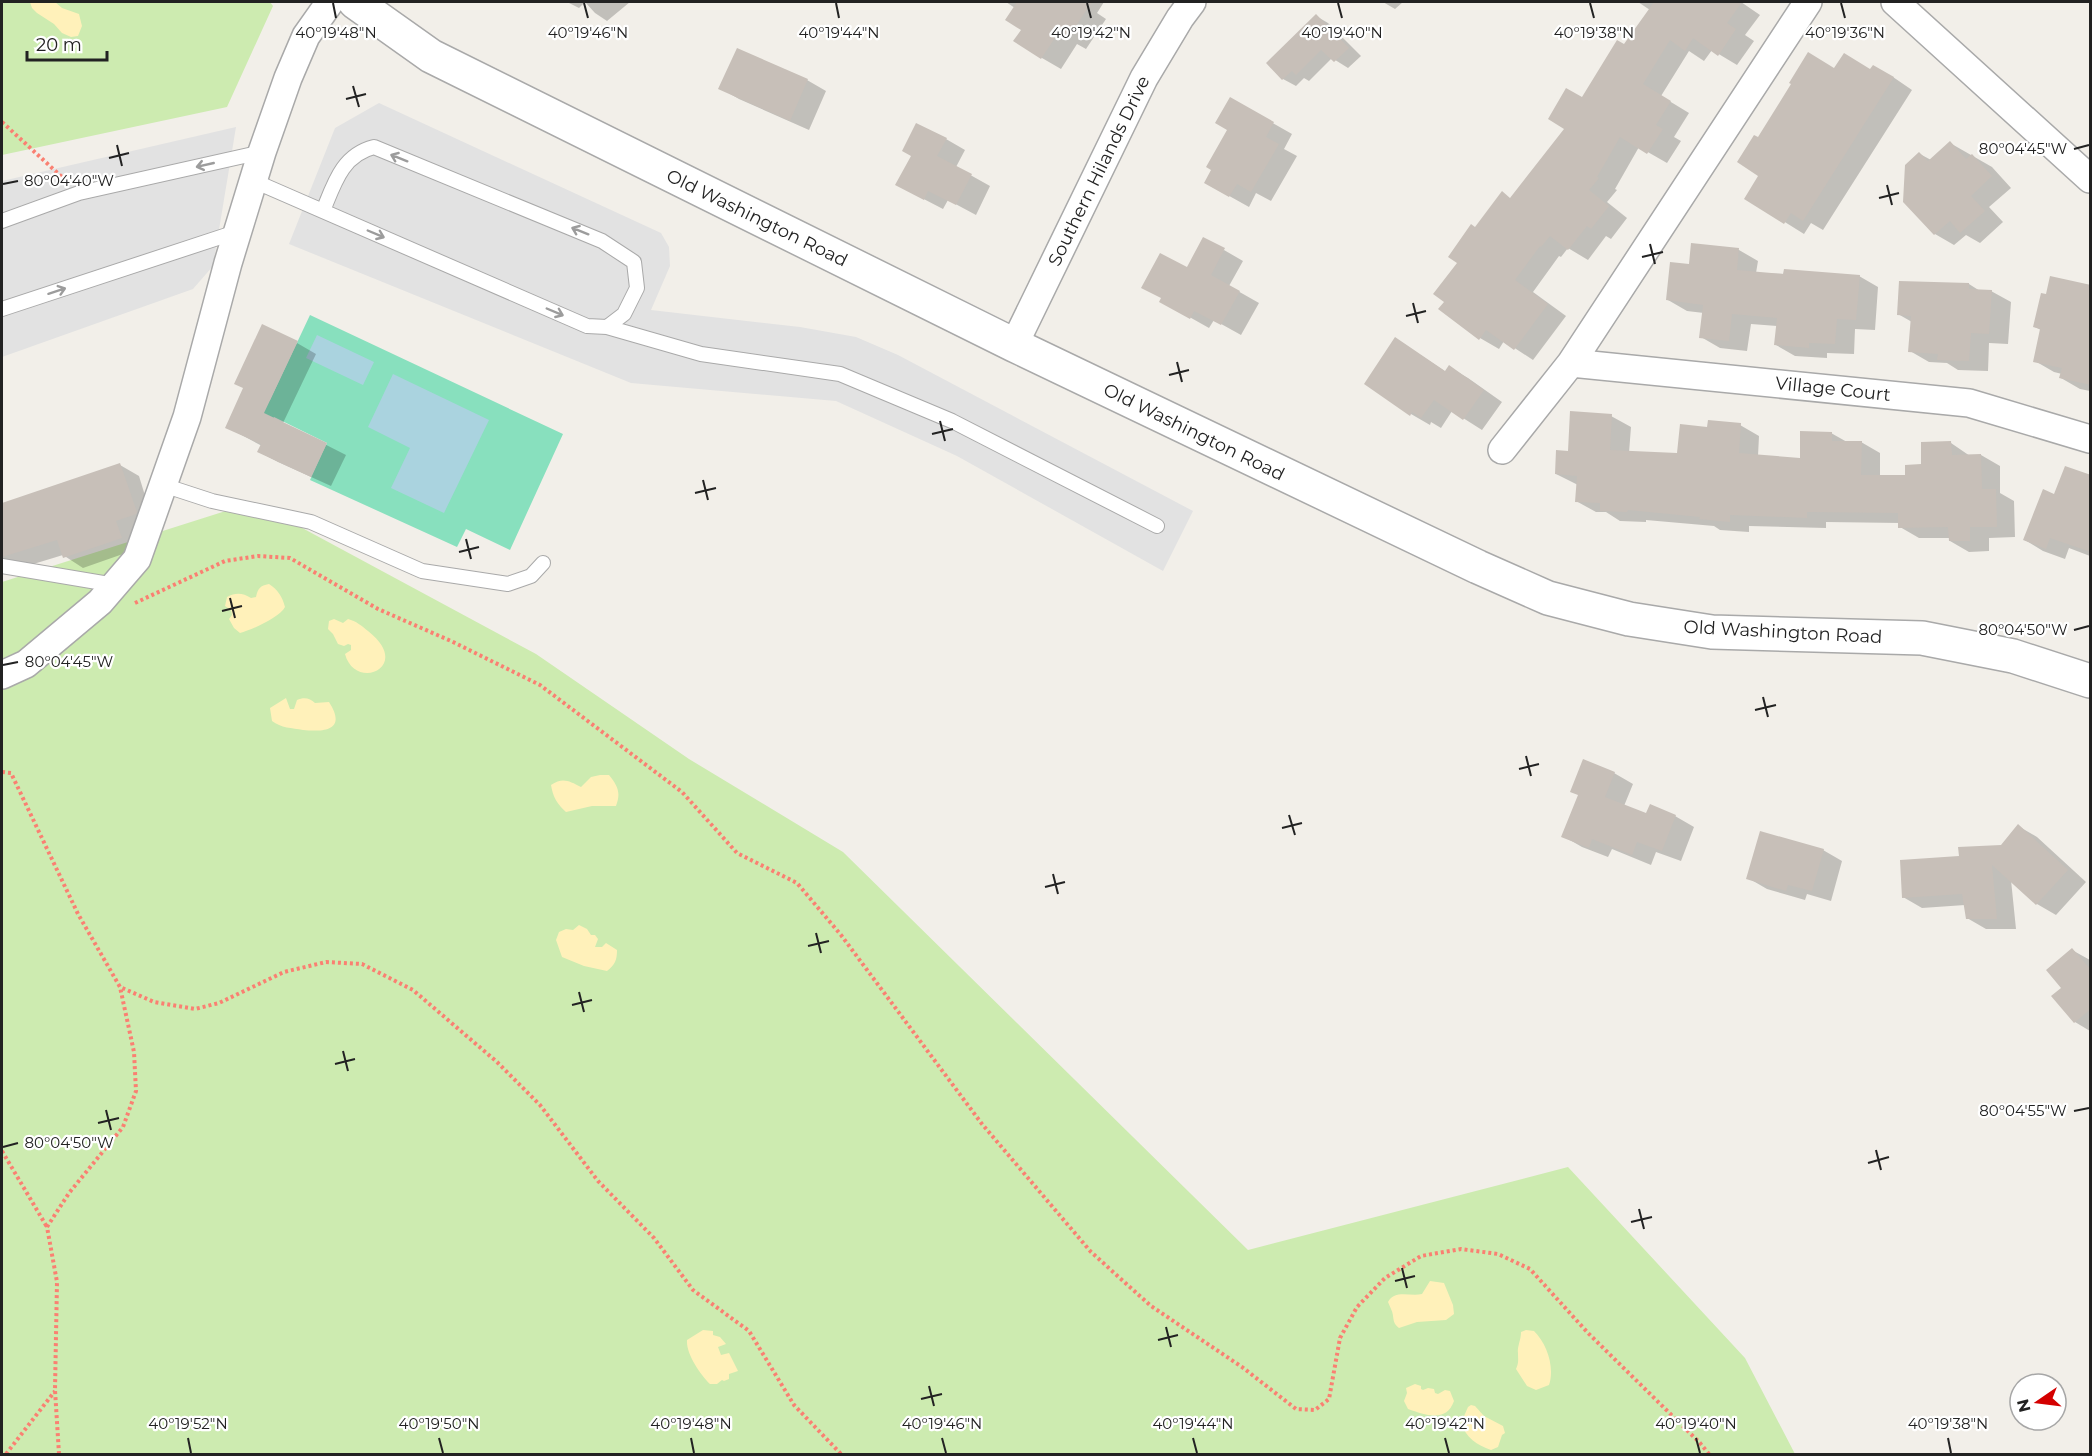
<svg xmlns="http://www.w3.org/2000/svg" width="2092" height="1456" font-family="Montserrat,sans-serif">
	<rect width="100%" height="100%" fill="#f2efe9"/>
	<path fill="#cdebb0" d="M2 2H270L273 6 227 107 2 155Z
		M254 502 536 654 689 759 843 852 1248 1250 1568 1167 1745 1358 1795 1454H2V582Z"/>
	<path fill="#fff1ba" d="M30 2H55L62 8 79 14 82 26 78 36 71 37 62 33 54 24 37 13 32 8Z
		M269 584C278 590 282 596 285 607 280 617 252 630 240 633L234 628 229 619 232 615 231 610 225 606 227 597C236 592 243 593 251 598L256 597C258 588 260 586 269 584Z
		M334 619 343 623 348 619C356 621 362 626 368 631 414 667 355 692 345 654L351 650V645L348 644 344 646 338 644 333 634 328 629 329 621Z
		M286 698 290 709H294L297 700C304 697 310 698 315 703L329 702C347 730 325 732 303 730 292 728 281 728 272 721L270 708Z
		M600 775H609C618 786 621 793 616 806H592L566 812C557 804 553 797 551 785 563 777 569 781 581 787L591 777Z
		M579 925 587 929 591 935H595L598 939 595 947H602L606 943 617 950C617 960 615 965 607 971L584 966 562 957 556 940 559 932 566 929 573 930Z
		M1430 1281 1444 1283 1453 1305 1454 1314 1446 1320 1417 1322 1399 1328C1391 1322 1395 1317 1391 1309 1390 1307 1389 1304 1388 1302 1395 1289 1410 1297 1422 1294Z
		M703 1330 713 1331V1335L720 1337 726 1344 718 1347 721 1355 729 1353 738 1371 729 1374V1379L724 1381 722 1380 717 1384H710C700 1374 686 1354 687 1340Z
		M1526 1330 1534 1331C1547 1344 1555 1367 1549 1385L1536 1390 1527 1386 1516 1369C1519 1362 1518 1360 1518 1353 1517 1347 1521 1340 1521 1332Z
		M1415 1384 1421 1386V1389L1423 1390 1428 1388 1434 1389 1435 1393 1438 1394 1445 1390 1450 1391 1454 1401C1446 1423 1426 1415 1408 1409L1404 1401 1407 1393 1406 1388Z
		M1471 1405 1475 1406 1484 1416 1503 1426 1505 1433 1502 1435 1498 1447 1491 1450C1477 1445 1466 1438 1461 1423L1468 1407Z"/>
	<path fill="#88e0be" d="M310 315 563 434 510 550 466 529 457 547 310 480 327 443 274 417 269 427 252 419 270 400Z"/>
	<path fill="#e2e2e2" d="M379 103 661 233 669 247 670 266 651 310 800 327 856 337 898 355 1193 511 1163 571 957 456 836 401 631 383 289 244 335 128Z
		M236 127 213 266 193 289 2 357V181Z"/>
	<path fill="#aad3df" d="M317 335 374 362 363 385 306 358Z
		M393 374 489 420 444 513 391 488 410 448 368 427Z"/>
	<path fill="#0003" d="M567 2H630L607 21 595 13 585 2 579 8Z
		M1006 2H1104L1097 13 1106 19 1086 49 1077 44 1061 69 1042 58 1023 29 1015 8Z
		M1383 2H1403L1395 9Z
		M1638 2H1741L1760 15 1745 35 1754 41 1737 65 1712 50 1704 61 1689 51 1661 96 1689 113 1674 137 1681 141 1667 163 1639 147 1615 189 1617 190 1607 202 1627 218 1611 239 1606 236 1588 260 1568 248 1561 257 1559 256 1533 292 1566 316 1533 360 1504 341 1499 349 1480 338 1446 302 1459 263 1475 228 1512 199 1567 128 1582 99 1625 46 1650 10Z
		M1316 16 1328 23 1361 56 1348 68 1332 58 1309 81 1304 78 1296 86 1283 79 1268 63Z
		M1835 70 1871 71 1893 77 1912 90 1823 230 1811 223 1804 234 1746 198 1760 176 1758 139Z
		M807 80 826 91 809 130 739 99 720 88Z
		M1230 99 1292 134 1284 149 1297 156 1271 201 1256 193 1249 207 1206 183 1229 129Z
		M946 139 965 150 956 167 990 186 976 215 948 200 943 209 916 195 912 156Z
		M1950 143 1992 167 2011 188 1989 207 2003 222 1980 243 1966 235 1954 245 1935 234 1905 201 1920 154 1931 160Z
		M1693 245 1739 250 1758 261 1756 273 1859 276 1878 287 1875 330 1855 329 1854 354 1827 353V358L1795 356 1776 345 1777 326 1751 324 1747 351 1720 348 1701 337 1704 313 1687 311 1668 300 1690 266Z
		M1224 250 1243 261 1229 286 1259 303 1241 335 1214 320 1209 328 1161 301 1187 269Z
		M1969 284 1980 291H1991L2011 302 2008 344 1989 343 1988 371 1958 370 1947 363 1929 362 1910 351 1912 322 1898 314Z
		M2090 287V391L2080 389 2061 378 2062 374 2054 372 2035 361 2041 330 2035 327Z
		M1396 339 1446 372 1449 367 1468 378 1502 402 1482 430 1452 411 1441 428 1431 422 1430 425 1411 414Z
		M297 343 316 354 283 423 346 455 331 486 278 462 259 452 262 446 227 427Z
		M1611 416 1631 427 1629 453 1679 454 1708 428 1740 425 1759 436 1758 456 1801 460 1831 433 1847 442H1861L1880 453V476L1906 477 1951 443 1970 456 1981 455 2000 466V493L2014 501 2015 537 1989 538V551L1969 552 1950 541V538H1919L1900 527V523L1826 522V528L1749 526V532L1720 530 1714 526 1646 520V522L1620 521 1606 512H1596L1576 501 1578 485 1556 474 1569 452Z
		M120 465 139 476 154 525 140 548 83 568 63 555 17 569 2 560V505Z
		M2090 477V556L2069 548 2065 559 2043 551 2025 540 2055 495Z
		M1614 773 1633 784 1624 806 1647 815 1675 816 1694 827 1681 861 1656 852 1651 865 1612 849 1608 857 1582 847 1563 836Z
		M2018 826 2037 837 2086 882 2056 915 2037 904 2011 880 2016 929H1986L1967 918 1965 905 1922 908 1903 897 1961 858 2002 846Z
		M1823 850 1842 861 1831 901 1807 894 1805 900 1767 889 1748 878Z
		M2072 950 2090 960V1031L2075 1022 2063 988Z"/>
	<path fill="#c7bfb8" d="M1017 2H1092L1067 39 1058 33 1041 59 1013 41 1021 30 1005 20Z
		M1654 2H1742L1727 23 1736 29 1718 56 1693 38 1685 51 1670 40 1643 84 1671 101 1656 125 1663 129 1647 154 1620 137 1597 177 1599 178 1589 190 1609 206 1591 229 1587 226 1568 250 1550 236 1541 247 1540 246 1515 280 1548 304 1514 350 1486 330 1479 340 1438 309 1444 302 1433 294 1457 263 1448 257 1471 224 1475 227 1502 191 1510 198 1564 129 1548 119 1566 88 1582 97 1617 40 1624 44Z
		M1316 14 1349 48 1334 62 1321 50 1296 75 1292 71 1282 80 1266 63Z
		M737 48 808 79 790 121 718 89Z
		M1808 52 1834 68 1844 53 1870 69 1873 65 1894 77 1803 221 1791 213 1784 224 1744 199 1758 176 1737 162 1754 135 1758 137 1791 84 1789 83Z
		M1230 97 1274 122 1266 137 1279 144 1251 192 1237 184 1229 197 1204 183 1211 170 1206 167 1227 130 1215 123Z
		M916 123 947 138 937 156 972 174 956 205 928 191 924 200 895 185 911 156 902 151Z
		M1950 141 1966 159 1972 154 1992 176 1971 196 1985 211 1960 233 1950 221 1934 235 1903 202 1905 165 1919 152 1928 161Z
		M1203 237 1225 248 1211 275 1240 291 1221 325 1194 311 1190 319 1159 302 1161 298 1141 288 1160 253 1187 267Z
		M1691 243 1739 248 1737 270 1783 274 1784 269 1860 275 1856 320 1837 319 1835 344 1809 343V348L1774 345 1777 318 1732 314 1729 341 1699 338 1703 305 1666 300 1670 262 1689 264Z
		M2050 276 2091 285V385L2059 378 2062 368 2033 362 2040 329 2033 327 2041 293 2046 294Z
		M1899 281 1969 283V289L1992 290 1989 334 1971 333 1969 361 1937 360 1938 354 1908 352 1911 316 1897 315Z
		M262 324 298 341 264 413 327 443 311 477 257 452 261 444 225 428 243 388 234 384Z
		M1395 337 1445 371 1449 365 1484 390 1463 420 1434 400 1421 418 1412 412 1410 416 1364 384Z
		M1570 411 1612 414 1610 450 1677 453 1680 424 1707 427 1708 420 1741 423 1739 453 1800 458V431L1832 432V441H1862L1861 475H1905V465L1921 464V442L1951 441 1952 455 1981 454 1982 489H1996L1997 527H1970V541H1949L1948 527 1898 528V513L1807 512V518L1730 515V522L1699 519 1700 517 1628 510 1627 512 1600 511V503L1575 502 1577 476 1555 474 1556 450 1568 451Z
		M120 463 137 512 136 514 116 521 122 538 63 558 57 540 2 557V503Z
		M2065 466 2091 475V552L2050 538 2046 549 2023 540 2043 489 2054 494Z
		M1583 759 1615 772 1605 797 1646 813 1650 804 1676 815 1662 851 1637 842 1632 855 1592 839 1589 848 1561 837 1578 795 1570 792Z
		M2018 824 2068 870 2036 905 1992 865 1997 919H1966L1962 894 1902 898 1900 860 1959 856 1958 847 2001 845Z
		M1760 831 1824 849 1812 891 1788 885 1786 891 1746 879Z
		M2072 948 2091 970V1009L2074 1023 2051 996 2061 988 2046 970Z"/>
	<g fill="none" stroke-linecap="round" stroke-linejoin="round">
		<defs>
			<path id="service" d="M254 181 587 326 607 327 624 314 637 288 634 262 602 241 374 147C342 155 334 184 323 211
				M2 221 79 193 262 152
				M2 309 236 232
				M607 327 701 354 840 374 952 421 1157 526
				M163 485 212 501 311 522 422 571 508 584 531 576 543 563
				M2 566 115 585"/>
			<path id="minor" d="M1895 2 2090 179
				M1014 345 1144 78 1180 18 1192 2
				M1571 363 1969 403 2090 439
				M1502 450 1571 363 1808 2
				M2 675 26 664 100 602 137 559 187 417 228 263 262 152 288 78 306 36 330 2"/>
			<path id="tertiary" d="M355 2 431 56 1014 345 1478 567 1548 598 1629 619 1712 632 1922 638 2013 656 2090 681"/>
		</defs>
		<use href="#service" stroke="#a9a9a9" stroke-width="16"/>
		<use href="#minor" stroke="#a9a9a9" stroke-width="30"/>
		<use href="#tertiary" stroke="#a9a9a9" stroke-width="36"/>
		<path stroke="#fa8072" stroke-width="4" stroke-dasharray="3 3" stroke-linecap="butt" d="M2 122 63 178
			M135 603 225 561 258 556 290 558 378 609 451 641 540 685 682 792 737 853 797 883 841 935 982 1124 1091 1252 1151 1306 1242 1367 1296 1409 1315 1410 1329 1399 1340 1338 1357 1307 1385 1278 1421 1256 1461 1249 1498 1254 1530 1269 1588 1333 1700 1443 1709 1454
			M2 772 11 773 78 914 120 987 154 1002 195 1009 219 1003 284 972 326 962 362 964 413 990 497 1062 540 1105 598 1181 654 1238 693 1290 749 1331 794 1405 841 1454
			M2 1151 47 1227
			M6 1454 55 1391
			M59 1454 55 1390 57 1282 47 1227 69 1193 123 1127 136 1091 134 1052 120 987"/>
		<use href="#service" stroke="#fff" stroke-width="14"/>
		<use href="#minor" stroke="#fff" stroke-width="27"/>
		<use href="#tertiary" stroke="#fff" stroke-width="33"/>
	</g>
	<defs><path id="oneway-shaft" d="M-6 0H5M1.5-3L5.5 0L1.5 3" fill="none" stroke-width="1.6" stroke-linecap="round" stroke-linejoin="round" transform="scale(1.5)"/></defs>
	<g stroke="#9c9c9c">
		<use href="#oneway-shaft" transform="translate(399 158) rotate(-158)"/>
		<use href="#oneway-shaft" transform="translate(205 165) rotate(167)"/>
		<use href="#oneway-shaft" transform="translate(580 231) rotate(-158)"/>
		<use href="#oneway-shaft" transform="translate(376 234) rotate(23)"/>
		<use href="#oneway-shaft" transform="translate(57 291) rotate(-18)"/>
		<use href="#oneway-shaft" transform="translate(555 312) rotate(23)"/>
	</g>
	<path fill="none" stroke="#222" stroke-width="2" d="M333 3 336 18M584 3 588 18M836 3 839 18M1087 3 1091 18M1338 3 1342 18M1590 3 1594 18M1841 3 1845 18M353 86 359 107M346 99 366 94M117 145 122 166M2074 149 2089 145M109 158 129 153M3 184 18 181M1887 185 1892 205M1879 198 1899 193M1650 244 1655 264M1642 257 1663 252M1413 303 1418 323M1406 316 1426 311M1177 362 1182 382M1169 375 1189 370M940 421 945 441M932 434 953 429M703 480 708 500M695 493 716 488M466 539 471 559M459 552 479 547M230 598 235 618M222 611 242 606M2074 630 2089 626M3 665 18 662M1763 697 1768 717M1755 710 1776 705M1526 756 1531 776M1519 769 1539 764M1289 815 1295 835M1282 828 1302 823M1053 874 1058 894M1045 887 1065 882M816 933 821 953M808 946 829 941M579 992 584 1012M572 1005 592 1000M343 1051 348 1071M335 1064 355 1059M106 1110 111 1130M2074 1111 2089 1108M98 1123 119 1118M3 1147 18 1143M1876 1150 1881 1170M1868 1163 1889 1157M1639 1209 1644 1229M1631 1222 1652 1217M1402 1268 1407 1288M1395 1281 1415 1276M1166 1327 1171 1347M1158 1340 1178 1335M929 1386 934 1406M921 1399 942 1394M188 1438 191 1453M439 1438 443 1453M691 1438 694 1453M942 1438 946 1453M1193 1438 1197 1453M1445 1438 1449 1453M1696 1438 1700 1453M1948 1438 1951 1453"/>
	<g text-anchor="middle" stroke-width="4.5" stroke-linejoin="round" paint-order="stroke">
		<g font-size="18" fill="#222" stroke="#fff">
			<text transform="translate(1099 171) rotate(-64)" y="6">Southern Hilands Drive</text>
			<text transform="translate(757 218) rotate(26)" y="6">Old Washington Road</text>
			<text transform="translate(1833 389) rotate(6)" y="6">Village Court</text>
			<text transform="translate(1194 432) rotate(26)" y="6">Old Washington Road</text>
			<text transform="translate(1783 632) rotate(3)" y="6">Old Washington Road</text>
		</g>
	</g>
	<g font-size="15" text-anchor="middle" fill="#222" stroke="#fff" stroke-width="4.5" stroke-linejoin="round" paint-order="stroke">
		<text x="1845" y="38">40°19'36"N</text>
		<text x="336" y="38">40°19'48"N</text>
		<text x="588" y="38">40°19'46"N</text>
		<text x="839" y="38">40°19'44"N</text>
		<text x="1091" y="38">40°19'42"N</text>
		<text x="1342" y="38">40°19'40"N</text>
		<text x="1594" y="38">40°19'38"N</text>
		<text x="2023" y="154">80°04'45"W</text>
		<text x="69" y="186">80°04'40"W</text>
		<text x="2023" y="635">80°04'50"W</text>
		<text x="69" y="667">80°04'45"W</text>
		<text x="2023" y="1116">80°04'55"W</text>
		<text x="69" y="1148">80°04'50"W</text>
		<text x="188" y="1429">40°19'52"N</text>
		<text x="439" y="1429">40°19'50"N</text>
		<text x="691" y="1429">40°19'48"N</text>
		<text x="942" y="1429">40°19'46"N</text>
		<text x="1193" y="1429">40°19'44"N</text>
		<text x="1445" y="1429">40°19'42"N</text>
		<text x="1696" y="1429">40°19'40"N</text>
		<text x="1948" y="1429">40°19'38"N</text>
	</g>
	<rect width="2092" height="1456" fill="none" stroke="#222222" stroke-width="6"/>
	<g transform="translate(2038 1402) rotate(256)"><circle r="28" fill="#ffffff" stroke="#a7a7a7" stroke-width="1.5"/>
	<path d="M0-4.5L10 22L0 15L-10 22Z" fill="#d40000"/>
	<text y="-9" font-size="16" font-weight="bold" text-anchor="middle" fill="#222222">N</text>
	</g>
	<path d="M27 51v9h80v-9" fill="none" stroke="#222222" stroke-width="3"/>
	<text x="36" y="51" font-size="18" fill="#222222" stroke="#ffffff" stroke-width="4.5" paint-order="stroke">20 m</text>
</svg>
